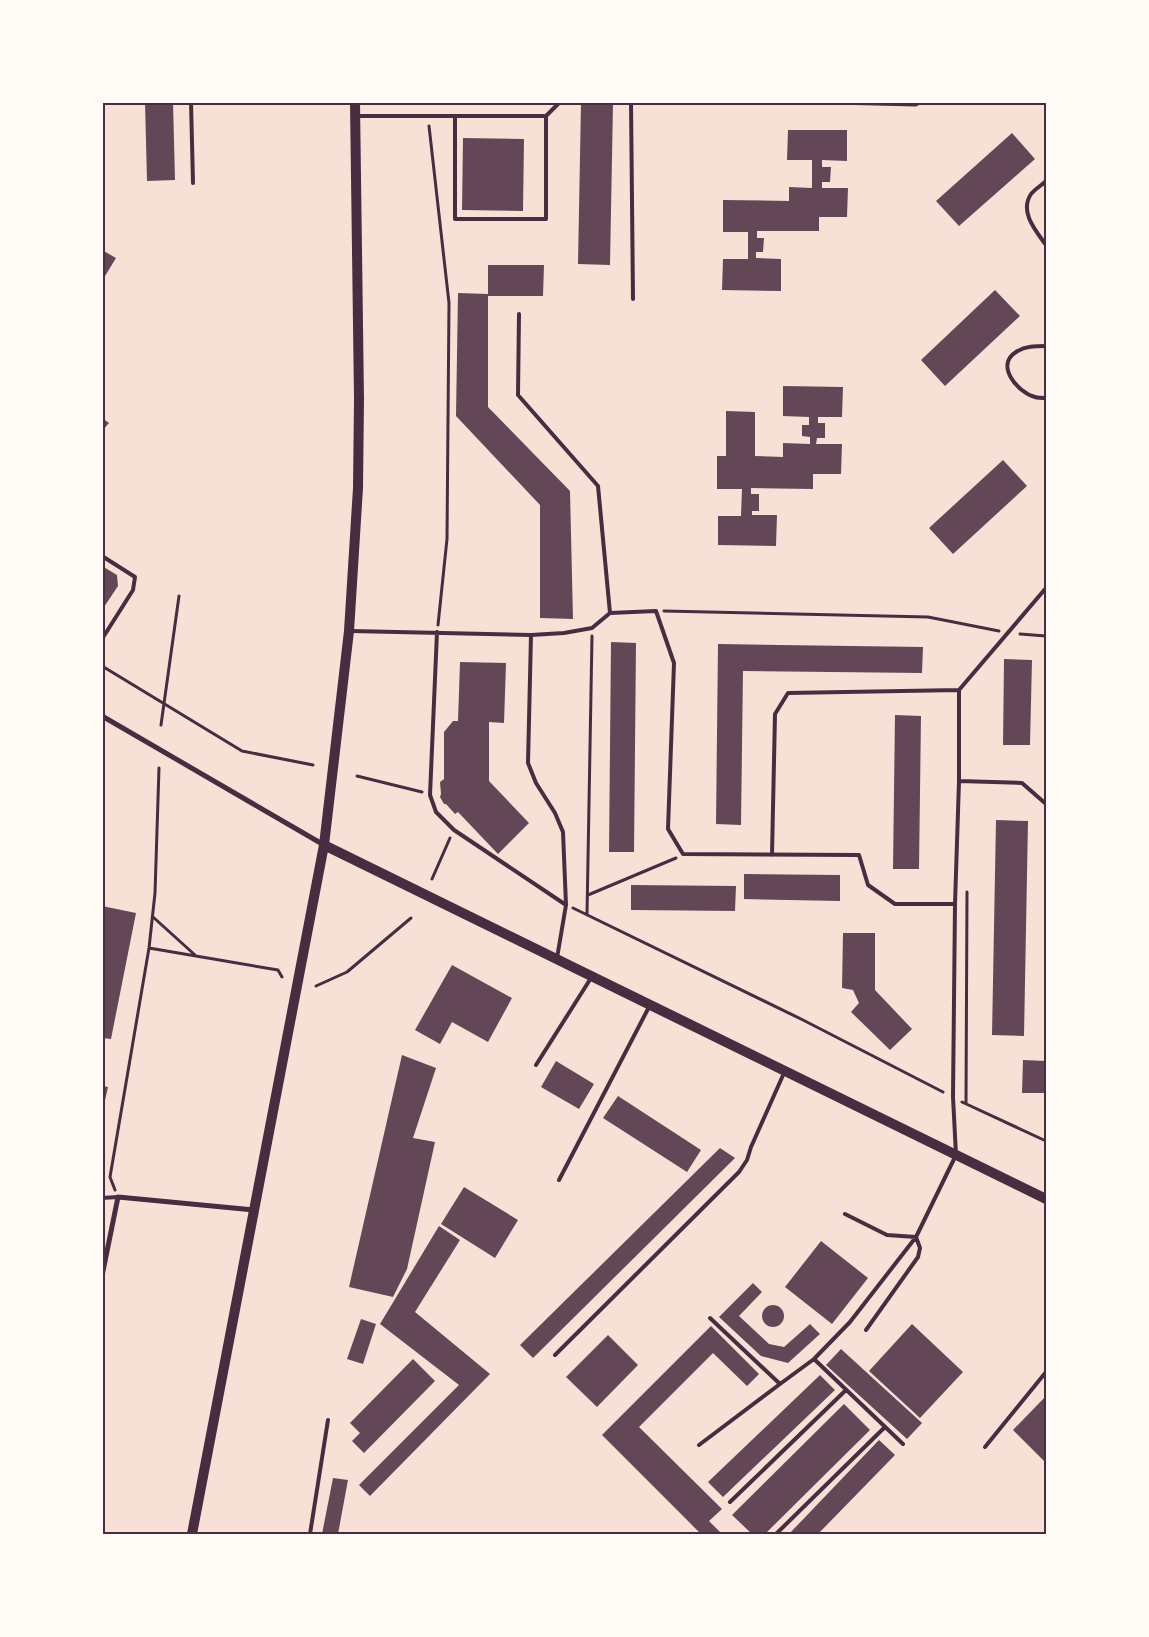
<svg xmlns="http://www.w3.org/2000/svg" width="1149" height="1637" font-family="Bitter,serif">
	<rect width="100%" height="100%" fill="#f7e1d7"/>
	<path fill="#644757" d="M145 102H173L175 180 147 181Z
		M581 103 613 104 610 265 578 264Z
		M788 130H847V161L822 160V167H831L830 182H822V188H848L847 217H819V231H757V238H764L763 252H756V258L781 259V291L722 290 723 259H748V232H723V200L789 201V187L812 188V160H787Z
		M1012 133 1035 159 959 226 936 201Z
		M463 138 524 139 523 211 462 210Z
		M102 250 116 258 102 281Z
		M488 265H544L543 296H488Z
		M995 290 1020 316 945 386 921 360Z
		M458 293 488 294V407L570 491 573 619 540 618V505L456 416Z
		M783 386 843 387 842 417H818V423H825V438H817L816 444H842L841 474H813V489L751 488V494H759V511H752V515H777L776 546 718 545V516H741L742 489H717V456H726V411L755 412V456L783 457V443L810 444V437L802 436V425H809V417L783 416Z
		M102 418 109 423 102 431Z
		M1003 460 1027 486 953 554 929 528Z
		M102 566 117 575 118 586 102 610Z
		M611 642 636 643 634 852H609Z
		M718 644 923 647 922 673 743 671 741 825 716 824Z
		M1004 659 1032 660 1030 745H1003Z
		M460 662 506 663 504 723 489 722V781L529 823 498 854 458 812 455 814 446 804H444L440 797 441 794 440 782 444 779V732L453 721H458Z
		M895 715 921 716 919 869H893Z
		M996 820 1028 821 1024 1036 992 1035Z
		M744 874 840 875V901L744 899Z
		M631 885 736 886 735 911 631 910Z
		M102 906 136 913 111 1039 102 1038Z
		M843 933H875V990L912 1029 890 1050 851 1012 859 1003 853 990 842 988Z
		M452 965 512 998 488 1042 452 1022 440 1044 415 1030Z
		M402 1055 436 1068 413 1138 435 1142 407 1269 393 1297 349 1287Z
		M1023 1060 1046 1061V1093H1022Z
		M556 1061 594 1084 579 1109 541 1087Z
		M102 1086 108 1087 103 1109H102Z
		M618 1096 701 1150 687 1172 603 1118Z
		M720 1148 735 1158 533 1358 520 1345Z
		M464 1187 518 1220 495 1258 441 1224Z
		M439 1226 460 1240 415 1312 490 1374 370 1496 359 1485 459 1385 380 1324Z
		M821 1241 868 1278 832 1324 785 1287Z
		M753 1283 762 1292 739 1316 769 1344 784 1347 810 1324 820 1334 788 1363 761 1356 719 1317Z
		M762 1316a11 11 0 1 1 22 0a11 11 0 1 1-22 0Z
		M361 1319 376 1324 363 1364 347 1359Z
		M912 1324 963 1372 920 1418 869 1371Z
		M711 1326 759 1374 747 1386 713 1353 639 1427 722 1509 709 1521 722 1534H701L602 1435Z
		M608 1335 638 1365 597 1407 566 1377Z
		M841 1349 922 1423 907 1439 826 1365Z
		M413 1359 435 1381 364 1453 352 1441 360 1433 350 1423Z
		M820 1375 835 1390 723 1497 708 1482Z
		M1046 1396V1463L1013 1430Z
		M844 1404 870 1430 765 1534H752L732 1515Z
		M879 1440 895 1455 818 1534H789Z
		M333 1478 348 1480 338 1534H322Z"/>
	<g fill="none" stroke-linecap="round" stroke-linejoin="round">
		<path stroke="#4a2c40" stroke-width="3" d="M792 102 916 105 922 102
			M429 126 449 303 447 539 438 625
			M664 611 928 617 999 631
			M1020 634 1046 636
			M102 666 242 751 313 765
			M161 725 179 596
			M357 776 422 792
			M432 879 450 838
			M588 895 676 858
			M573 908 803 1020 943 1092
			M587 915 592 636
			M153 917 195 955
			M149 948 278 970 282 977
			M316 986 347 972 411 918
			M962 1102 1046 1141
			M966 1104 967 892
			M115 1190 110 1177 149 948 155 893 159 768"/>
		<path stroke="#4a2c40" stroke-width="4" d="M191 102 193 183
			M631 102 633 299
			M356 116H546
			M455 116V219H546V116L560 102
			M1046 181C1042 185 1035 189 1031 194 1019 212 1036 231 1046 245
			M519 314 518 395 598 486 610 613
			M1046 346C1036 346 1025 346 1016 352 995 365 1017 392 1035 397 1038 398 1043 398 1046 398
			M102 556 135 577 133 590 102 639
			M351 631 531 635 564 633 592 628 610 613 656 611 674 663 668 829 683 854 859 855 868 885 895 904H955
			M437 632 430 795 436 812 454 830 566 905
			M531 635 528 763 536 783 555 813 563 832 566 905 557 958
			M959 781 1022 783 1046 804
			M772 855 775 714 788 693 959 690
			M536 1065 591 978
			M559 1180 649 1007
			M102 1198 118 1197
			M845 1214 887 1235 916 1237 920 1248 918 1257 866 1330
			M710 1318 780 1384 814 1359 850 1322 916 1237 956 1155 953 1097 955 904 959 781V690L1046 588
			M1046 1343V1344
			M555 1355 739 1172 747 1160 751 1147 784 1073
			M814 1359 903 1444
			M699 1445 780 1384
			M985 1447 1046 1372
			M730 1502 846 1390
			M310 1534 328 1420
			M776 1534 885 1427"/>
		<path stroke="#4a2c40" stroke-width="5" d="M102 716 324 845
			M102 1276 118 1197 254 1210"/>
		<path stroke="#4a2c40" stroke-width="10" d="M324 845 1046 1199
			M192 1534 324 845 349 631 358 488 359 399 355 102"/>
	</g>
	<rect width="1149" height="1637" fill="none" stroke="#fffaf5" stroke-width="208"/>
	<rect x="104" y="104" width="941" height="1429" fill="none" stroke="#4a2c40" stroke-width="2"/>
</svg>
